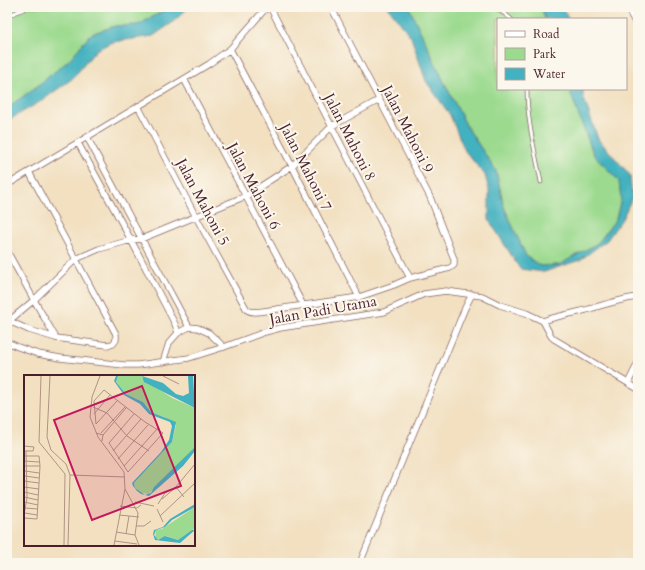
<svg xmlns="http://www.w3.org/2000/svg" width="645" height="570" font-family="Cardo,serif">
	<rect width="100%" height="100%" fill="#fbf7ec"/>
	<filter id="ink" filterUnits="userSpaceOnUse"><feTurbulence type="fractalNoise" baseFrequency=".025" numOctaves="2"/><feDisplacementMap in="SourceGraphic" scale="8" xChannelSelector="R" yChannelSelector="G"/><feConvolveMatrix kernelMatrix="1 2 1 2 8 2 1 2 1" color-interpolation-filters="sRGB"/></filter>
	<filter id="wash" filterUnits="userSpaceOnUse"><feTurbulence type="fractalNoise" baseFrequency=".012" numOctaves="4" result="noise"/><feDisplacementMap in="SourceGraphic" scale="16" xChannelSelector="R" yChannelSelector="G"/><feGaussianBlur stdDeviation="0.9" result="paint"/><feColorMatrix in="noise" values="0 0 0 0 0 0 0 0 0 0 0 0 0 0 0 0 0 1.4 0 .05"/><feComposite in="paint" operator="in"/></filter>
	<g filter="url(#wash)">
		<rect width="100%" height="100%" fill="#f2e0c1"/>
		<path fill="#9cda8f" stroke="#737c5d" d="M7 7H169L167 9 138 25 115 26 91 34 68 61 36 87 7 108Z
			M409 7H541L545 19H498V89H569L580 119 594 155 619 181 621 199 616 219 598 243 559 265 540 266 526 256 504 207 496 171 467 127 446 86Z"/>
		<path fill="#43b1c0" stroke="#466876" d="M169 7H189L172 23 153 36 112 42 96 50 73 78 43 100 7 121V108L36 87 68 61 91 34 115 26 138 25 167 9Z
			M388 7H409L446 86 467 127 496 171 504 207 526 256 540 266 559 265 598 243 616 219 621 199 619 181 594 155 580 119 569 89H583V96L598 139 630 175 632 198 622 219 607 240 580 260 544 272 520 269 489 220V190L485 175 465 151 450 115 426 81 411 37Z
			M541 7H562L569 19H545Z"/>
	</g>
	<g filter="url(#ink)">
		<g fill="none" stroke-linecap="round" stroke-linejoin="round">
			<defs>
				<path id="service" d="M493 7 505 14 511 19
					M7 16 24 9 25 7
					M527 89C527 121 535 151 541 182"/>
				<path id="minor" d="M270 7 410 278
					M627 7 638 28
					M638 36 637 39 638 46
					M230 49 292 166 359 297
					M184 79 303 305
					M138 106 196 217 247 310C252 313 258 312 264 311L359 297 394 285 410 278 450 268 454 265V259L430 197 331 7
					M87 137 189 327
					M78 143 131 240 175 324 178 333
					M7 185 209 64 230 49 267 7
					M7 251 34 300 56 338
					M7 320 29 330 56 338 107 345 113 344 116 340V334L29 172
					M9 321 34 300 76 259 99 249 131 240 141 239 246 196 292 166 332 126 379 100
					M543 321 551 336 554 339 638 389
					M7 342 18 347 38 354 60 358 124 365H138L189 358 224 347 265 332 280 328 384 312 424 294 446 291 482 296 500 305 526 313 543 321C557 316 571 314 586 310 603 305 620 299 638 297
					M163 362 169 343 178 333 189 327 198 328 209 333 224 347
					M628 383 638 363
					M360 563 465 308 472 294"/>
			</defs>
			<use href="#service" stroke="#856360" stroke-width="4.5"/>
			<use href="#minor" stroke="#856360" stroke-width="7"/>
			<use href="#service" stroke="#fff" stroke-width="3"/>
			<use href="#minor" stroke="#fff" stroke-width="5.5"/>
		</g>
	</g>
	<g text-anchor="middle" stroke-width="4" stroke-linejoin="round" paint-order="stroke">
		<g font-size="15" fill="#4a1f2b" stroke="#fbf7ec">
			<text transform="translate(408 129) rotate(63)" y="5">Jalan Mahoni 9</text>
			<text transform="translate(350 137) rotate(63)" y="5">Jalan Mahoni 8</text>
			<text transform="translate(306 167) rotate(63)" y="5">Jalan Mahoni 7</text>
			<text transform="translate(254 186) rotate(62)" y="5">Jalan Mahoni 6</text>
			<text transform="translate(203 202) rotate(62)" y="5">Jalan Mahoni 5</text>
			<text transform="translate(323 310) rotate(-10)" y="5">Jalan Padi Utama</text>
		</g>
	</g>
	<g transform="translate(24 375)">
		<rect width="171" height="171" fill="#f2e0c1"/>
		<path d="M94 1H118V3L148 23 171 33V72L125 119 116 118 111 113 110 108 148 67 152 50 140 42 127 37 119 27 102 19 92 7ZM171 132V153L154 165 142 161 134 165 131 163 132 155 138 154Z" fill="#9cda8f"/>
		<path d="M92 1H94L92 7 102 19 119 27 127 37 152 47 148 67 110 108 111 113 121 120 127 118 130 112 171 72V76L159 91 125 121 117 119 113 116 109 111 108 108 137 77 145 65 148 51 146 47 125 39 116 29 100 20 90 6ZM118 1 139 8 152 19 159 21 165 18 164 1H169L171 33 120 7ZM171 129V132L148 145 141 152 132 155 130 160 134 165 141 161 154 165 168 155H171L156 168 131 165 129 159 130 155 139 152 146 144Z" fill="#43b1c0"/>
		<path fill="none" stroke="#af9385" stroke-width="1" d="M17 1 15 67 41 99 40 170M26 1 23 62 27 75 42 89 46 100 44 170M76 1 68 22 66 42 74 62 100 97 101 114 114 138 111 160 115 170M139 1 155 9M93 26 72 49 70 26 80 15 121 47 139 58 104 97 85 68 110 39M69 32 83 38 103 61 125 76M70 39 86 20M72 58 79 60 78 66M77 58 101 32M79 60 102 33M0 71 10 72 9 76H0M89 76 117 44M0 81H15L16 91 13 144 0 143M94 84 124 50M0 86 15 87M0 91H16M100 91 134 53M1 96 15 98M46 100 101 102M1 101 15 103M0 106 15 108M0 112 15 114M152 112 160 122M0 117 14 120M0 122 14 125M138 124 151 113 171 89M0 127 14 130M111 127 130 131M134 129 141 118 152 112M96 131 113 133 117 130M1 133 14 134M133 134 139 147M1 138 13 140M0 140 3 123 2 76M95 140 115 142M136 141 171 108M112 151H120L127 146M92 157 111 160M102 159 105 141M91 166 113 169M90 170 101 114"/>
		<path fill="#c2185b" fill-opacity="0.15" stroke="#c2185b" stroke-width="2" d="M118 11 157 111 68 145 30 45Z"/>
		<rect width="171" height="171" fill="none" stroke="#4a1f2b" stroke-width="2"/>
	</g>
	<rect width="645" height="570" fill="none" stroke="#fbf7ec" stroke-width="24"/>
	<rect x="497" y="18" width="130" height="72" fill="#fbf7ec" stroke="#b4a19f"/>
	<rect x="505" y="31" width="20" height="6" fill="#ffffff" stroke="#b4a19f"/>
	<text x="533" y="38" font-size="12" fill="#4a1f2b">Road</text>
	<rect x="505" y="48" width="20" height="12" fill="#9cda8f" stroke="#b4a19f"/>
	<text x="533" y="58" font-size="12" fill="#4a1f2b">Park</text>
	<rect x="505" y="68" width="20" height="12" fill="#43b1c0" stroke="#b4a19f"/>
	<text x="533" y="78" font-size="12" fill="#4a1f2b">Water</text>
</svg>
